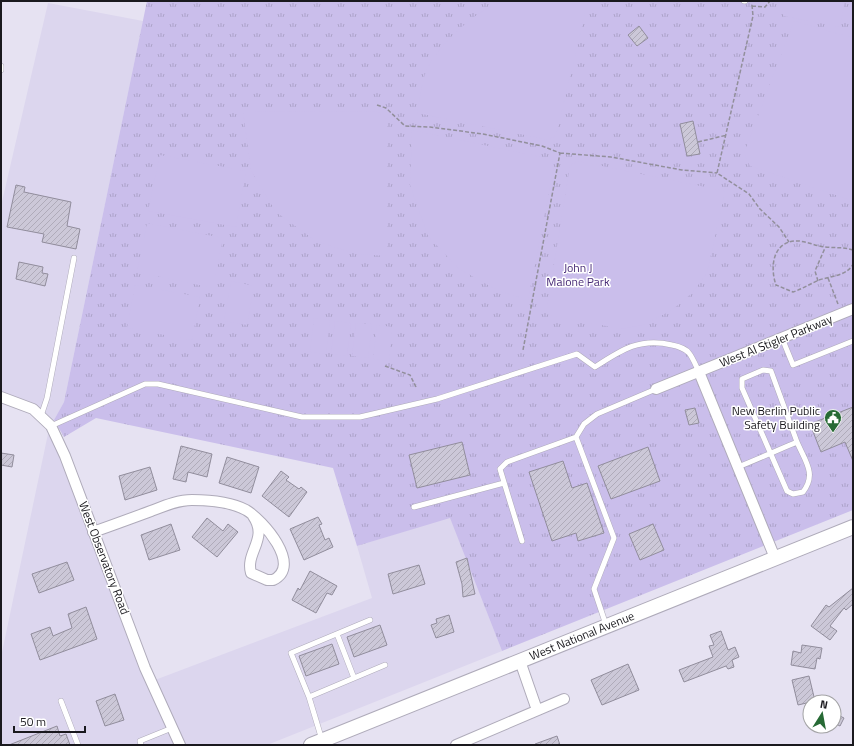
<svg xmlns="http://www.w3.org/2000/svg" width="854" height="746" font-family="'Titillium Web',sans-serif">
	<defs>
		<pattern id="park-tufts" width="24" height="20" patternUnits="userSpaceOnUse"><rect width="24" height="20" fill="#cabeeb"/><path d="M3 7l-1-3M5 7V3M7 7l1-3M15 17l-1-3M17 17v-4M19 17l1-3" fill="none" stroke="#ada3c9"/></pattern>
		<pattern id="building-hatch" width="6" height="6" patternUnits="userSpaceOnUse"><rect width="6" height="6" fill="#ccc8d8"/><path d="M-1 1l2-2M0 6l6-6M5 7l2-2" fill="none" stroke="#afabb9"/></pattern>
	</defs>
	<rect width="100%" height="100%" fill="#e6e2f2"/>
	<path fill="#dcd6ee" d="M48 3 143 21 64 402 51 426 41 415 1 397V206Z
		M49 429 147 683 372 598 357 546 450 517 502 651 267 745H1V657Z"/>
	<path fill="url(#park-tufts)" d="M147 1H853V510L502 651 450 518 357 546 333 468 96 418 64 437 54 420 64 402Z"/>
	<path fill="#cabeeb" d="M506 1H588L556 135 549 140 417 113C420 100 422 78 428 67 442 42 477 8 506 1Z
		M786 1H845L840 27 783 16Z
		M794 21 853 38V201L750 166 744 153Z
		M243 111 378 112 387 119V256L356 254 316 241 276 212 251 171Z
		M412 130 551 159 554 166 528 300 499 291 459 269 428 236 410 185Z
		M160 155 246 171 236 227 148 211Z
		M577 161 725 191 707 273 692 293 672 310 643 325 621 329 546 314 570 166Z
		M147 223 223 238 213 288 137 272Z
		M231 281 254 286 247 325 224 321Z
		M135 285 200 297 192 340 127 328Z
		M314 318 330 320 326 354 310 352Z
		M335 321 351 323 347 356 331 354Z
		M356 323 372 324 368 358 352 356Z
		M377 325 392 327 389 361 373 359Z"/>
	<path fill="url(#building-hatch)" stroke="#918d9c" d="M639 26 648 38 637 46 628 35Z
		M693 121 700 154 687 156 680 124Z
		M16 185 25 187 24 192 71 202 67 226 80 229 76 249 42 242 44 234 7 227Z
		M19 262 43 267 42 273 48 274 45 286 16 279Z
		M853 407V461L845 442 821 452 810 424Z
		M695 408 699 423 689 425 685 410Z
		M462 442 470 475 417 488 409 455Z
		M181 446 212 454 207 477 188 472 186 482 173 479Z
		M648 447 660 481 611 499 598 466Z
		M1 453 14 455 12 467 1 465Z
		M227 457 259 467 251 493 219 483Z
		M563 461 572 488 587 483 604 533 578 541 576 533 552 541 529 472Z
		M150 467 157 490 125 500 119 476Z
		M281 471 289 477 286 480 299 489 301 487 307 492 289 517 262 496Z
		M318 517 322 524 319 525 325 540 329 538 333 547 304 560 290 529Z
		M207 518 223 531 228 524 238 532 217 557 192 537Z
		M171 524 180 550 149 560 141 535Z
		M653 524 664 550 640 560 629 534Z
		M467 558 475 594 463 597 462 584 456 562Z
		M67 562 74 580 39 593 32 574Z
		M419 565 425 584 393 594 388 574Z
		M310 571 337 586 332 595 327 593 316 613 292 600 298 588 300 590Z
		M853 588V604L846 610 844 608 830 626 837 631 830 640 811 626 826 605 829 607Z
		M86 607 97 639 40 660 31 634 50 627 53 636 72 628 68 614Z
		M449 615 454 632 436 638 431 625 437 623 436 619Z
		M380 625 387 645 354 657 347 637Z
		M721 631 728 650 735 647 739 657 732 660 734 667 728 669 726 666 684 682 679 670 713 657 709 646 714 645 710 635Z
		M332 644 339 664 306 676 299 656Z
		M802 645 822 648 820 659 817 658 815 669 791 665 793 651 801 653Z
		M628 664 639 690 602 705 591 680Z
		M809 676 815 701 798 705 792 680Z
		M115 694 124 720 105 726 96 701Z
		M834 713 844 718 840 726 834 723Z
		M57 726 60 736 66 734 70 745H9Z
		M557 736 560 745H535V744Z"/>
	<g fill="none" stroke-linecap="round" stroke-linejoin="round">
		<defs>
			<path id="service" d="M744 1H745
				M1 66V70
				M782 338 793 365 853 341
				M41 416 47 398 74 258
				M51 426 145 384H158L302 417H360L437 399 577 354 595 367C621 350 640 337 672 345 677 346 686 349 689 353 693 358 696 366 699 372
				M738 467C758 459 778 450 797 442L771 371 763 370 742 379V388L787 491 793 494 803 492C817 474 805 461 797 442
				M414 507 504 483
				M522 541 500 469 507 462 576 437
				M606 625 594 589 614 538 576 437 584 424 597 414 656 389
				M337 634 354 678
				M309 697 385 665
				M61 701 78 745
				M322 740 309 697 291 653 370 620
				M141 745 140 741 172 728"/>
			<path id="minor" d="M699 372 775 558
				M656 389 853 309
				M1 397 33 409 51 426 65 456 145 668 180 745
				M93 532C113 525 132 518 151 511 164 506 178 500 192 500 209 500 231 502 246 510 263 520 303 566 273 580H267L251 573C245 552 269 539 253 516
				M520 661 537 710
				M456 745 564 699"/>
			<g id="secondary">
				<path id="s1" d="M311 745 853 527"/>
			</g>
		</defs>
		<use href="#service" stroke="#afabba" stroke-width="6"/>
		<use href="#minor" stroke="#afabba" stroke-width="12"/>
		<use href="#secondary" stroke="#afabba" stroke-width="16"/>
		<path stroke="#928f9b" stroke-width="1.5" stroke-dasharray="4 2" stroke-linecap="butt" d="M752 5 753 16 717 173 749 194 760 209 779 227 789 242
			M752 6 765 7 770 1
			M377 105 386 108 405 126 430 127 483 134 542 146 560 153 523 350
			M698 142 727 135
			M560 153 611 157 682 170 717 173
			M853 250C844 247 835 248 825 247 814 246 801 238 789 242 771 248 771 271 776 285L793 292C802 289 810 284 819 280 831 276 847 276 853 264
			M828 278 838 304
			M818 281 815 271 825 248
			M385 366 410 375 416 387"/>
		<use href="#service" stroke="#fff" stroke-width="5"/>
		<use href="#minor" stroke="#fff" stroke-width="10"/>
		<use href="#secondary" stroke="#fff" stroke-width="14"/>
	</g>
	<defs>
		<symbol id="civic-pin" viewBox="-11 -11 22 30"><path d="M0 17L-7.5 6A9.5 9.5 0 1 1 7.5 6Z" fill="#276a35" stroke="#fff"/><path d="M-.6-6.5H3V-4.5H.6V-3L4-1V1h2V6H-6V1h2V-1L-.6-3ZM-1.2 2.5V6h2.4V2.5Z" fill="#fff"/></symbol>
	</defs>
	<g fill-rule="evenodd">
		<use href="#civic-pin" x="823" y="408" width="20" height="27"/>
	</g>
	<g text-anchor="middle" stroke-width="3" stroke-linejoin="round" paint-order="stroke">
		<g font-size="12" fill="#472a76" stroke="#fff">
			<text x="578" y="272">John J<tspan x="578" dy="14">Malone Park</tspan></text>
		</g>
		<g font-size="12" fill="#1a191e" stroke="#fff">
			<text transform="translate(776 341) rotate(-22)" y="4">West Al Stigler Parkway</text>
			<text transform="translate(104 558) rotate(69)" y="4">West Observatory Road</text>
			<text dy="4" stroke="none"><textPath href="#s1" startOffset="292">West National Avenue</textPath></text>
		</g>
		<g font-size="12" fill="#1a191e" stroke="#fff" text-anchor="end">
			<text x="820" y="415">New Berlin Public<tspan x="820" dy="14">Safety Building</tspan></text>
		</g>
	</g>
	<rect width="854" height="746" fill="none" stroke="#1a191e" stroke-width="4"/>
	<g transform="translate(822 714) rotate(11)"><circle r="19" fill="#ffffff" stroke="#a3a3a5"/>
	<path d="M0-3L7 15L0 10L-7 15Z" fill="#276a35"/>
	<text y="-6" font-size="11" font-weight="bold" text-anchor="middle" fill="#1a191e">N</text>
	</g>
	<path d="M14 726v6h71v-6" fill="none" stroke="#1a191e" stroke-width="2"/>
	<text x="20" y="726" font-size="12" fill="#1a191e" stroke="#ffffff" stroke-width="3" paint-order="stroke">50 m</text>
</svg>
